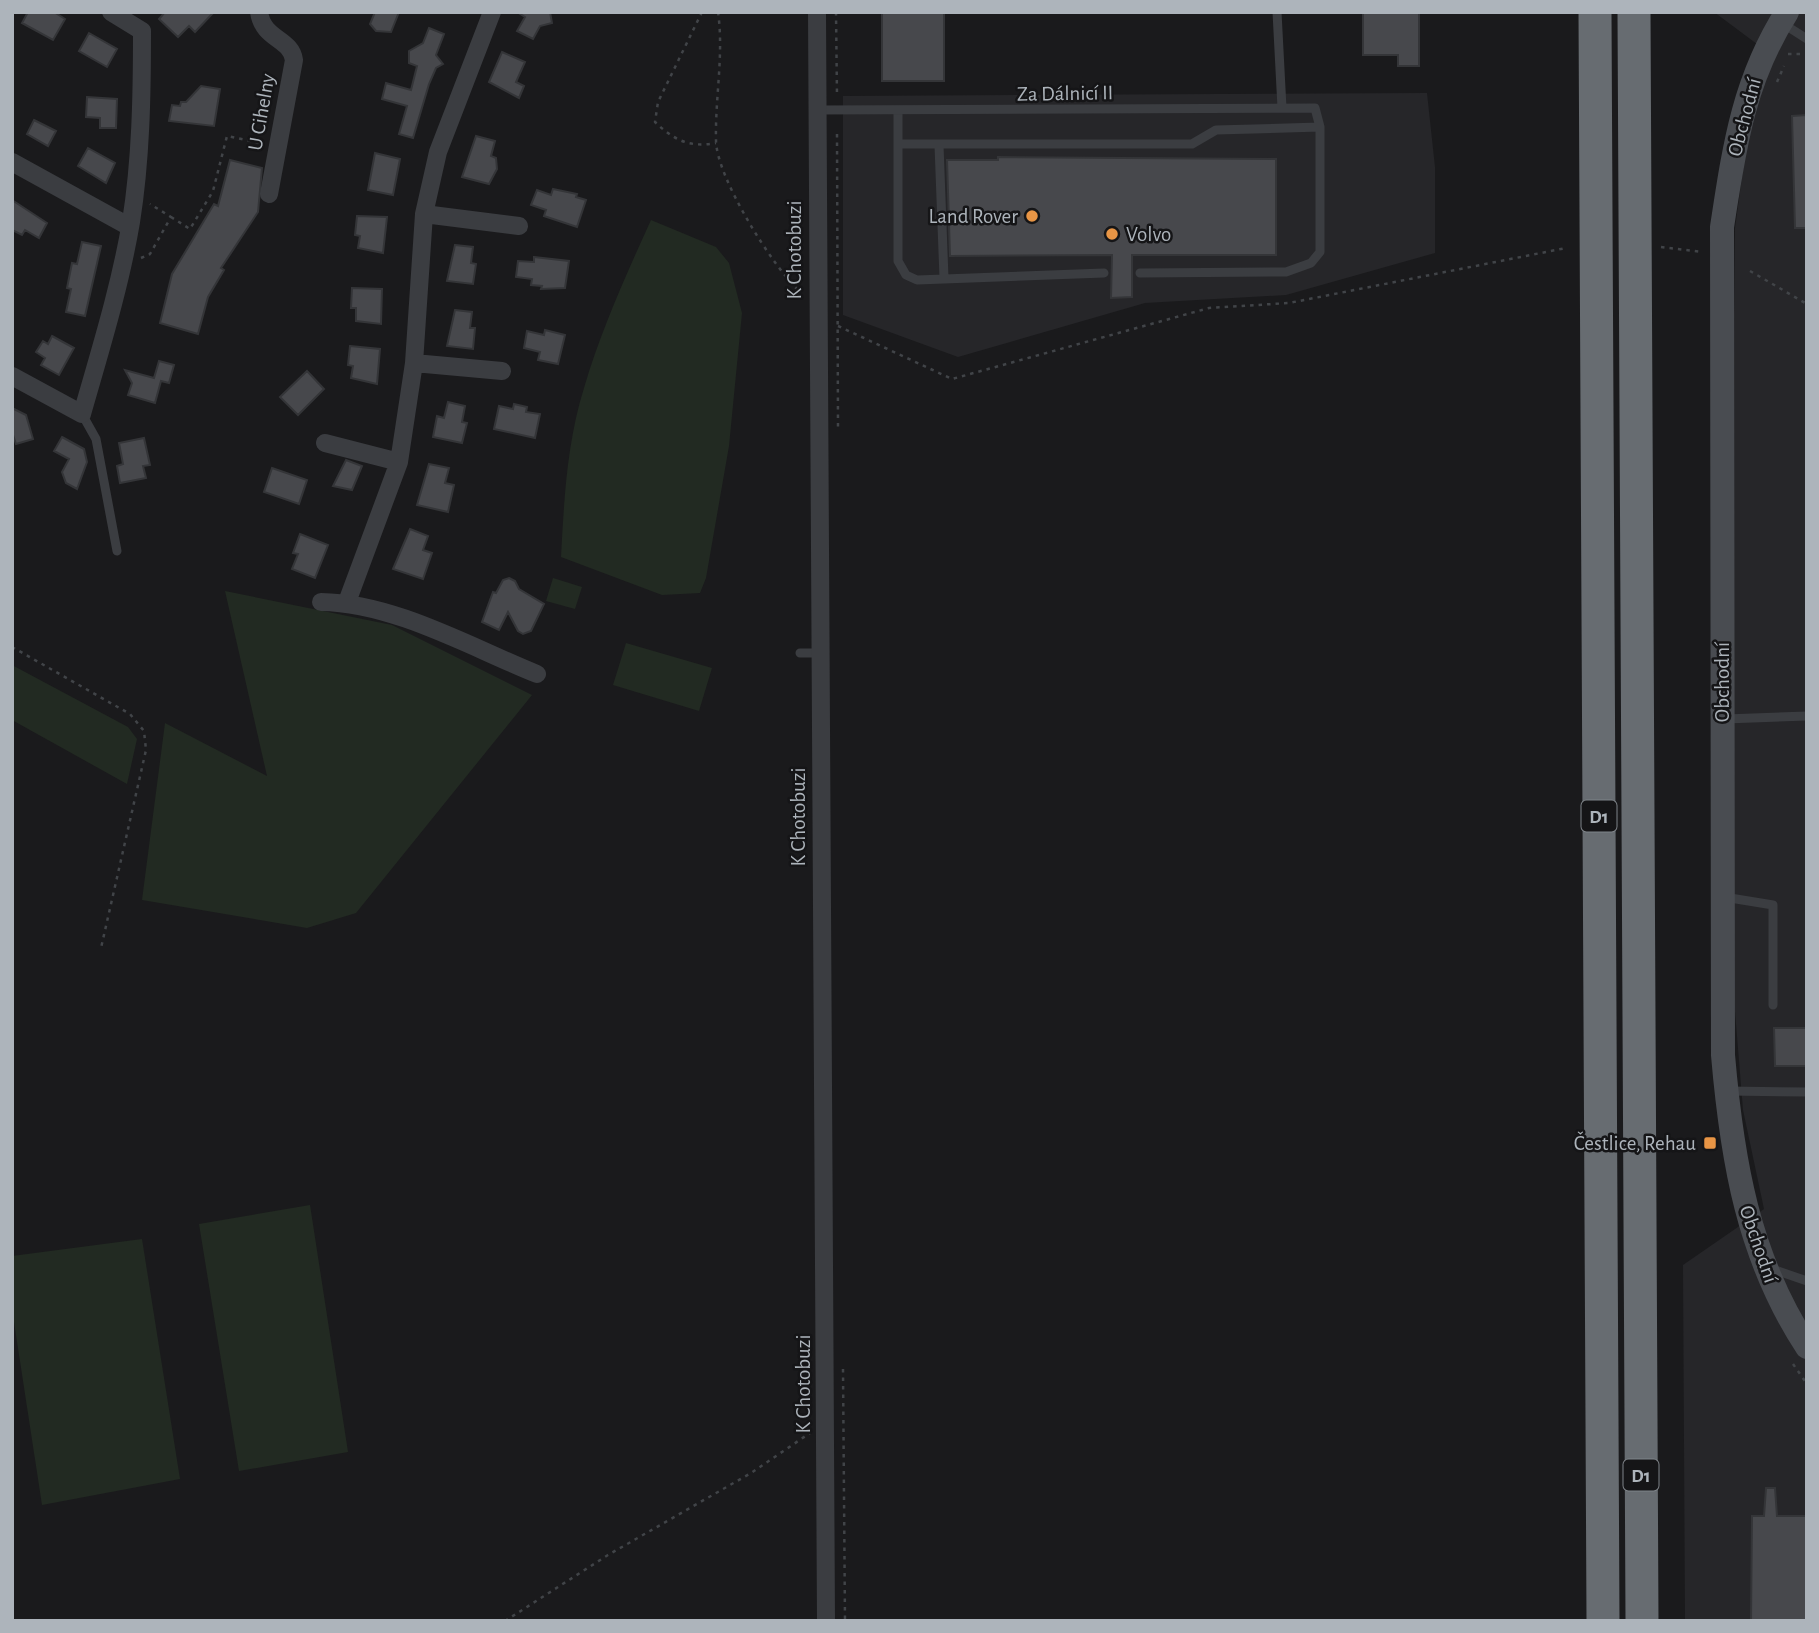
<svg xmlns="http://www.w3.org/2000/svg" width="1819" height="1633" font-family="'Alegreya Sans',sans-serif">
	<rect width="100%" height="100%" fill="#1a1a1c"/>
	<path fill="#262629" d="M1714 12H1807V1621H1685L1683 1265 1764 1209 1743 1110 1727 913 1735 228 1748 133 1773 56Z
		M1427 93 1435 167V253L1286 295 1145 303 958 357 843 315V96Z"/>
	<path fill="#222a22" d="M651 220 716 247 729 263 742 313 729 446 706 578 700 593 662 595 561 557C564 500 567 442 584 388 601 330 626 275 651 220Z
		M553 578 582 587 575 609 546 601Z
		M225 591 392 625 532 695 356 913 307 928 142 900 165 723 267 776Z
		M626 643 712 668 699 711 613 685Z
		M12 665 128 727 137 739 127 784 12 720Z
		M310 1205 348 1452 239 1471 199 1224Z
		M142 1239 180 1479 42 1505 12 1309V1256Z"/>
	<path fill="#47484c" stroke="#343538" stroke-width="2" d="M28 12H54L65 19 53 40 22 23Z
		M165 12H214L195 32 189 26 178 37 159 19Z
		M375 12H399L391 32 376 31 370 24Z
		M517 12H550L552 23 540 26 533 39 517 31 525 17Z
		M882 12H944V81H882Z
		M1363 12H1419V66H1398V55H1363Z
		M429 28 444 34 436 55 443 64 436 68 429 84 413 138 399 134 407 106 382 99 386 83 411 90 417 66 409 63V51L423 43Z
		M89 33 117 49 107 67 79 51Z
		M502 52 525 62 516 82 524 86 519 98 489 82Z
		M201 86 220 89 214 126 169 121 172 105 180 106 181 102H186Z
		M87 97 117 99 116 128H100V118L86 117Z
		M1807 115V228H1795L1792 116Z
		M34 120 56 131 48 146 27 134Z
		M476 136 495 141 491 156 496 158 497 169 489 184 462 177Z
		M88 148 115 163 106 183 78 166Z
		M375 153 400 159 393 195 368 190Z
		M998 157 1276 159V255H1132V297L1111 298 1112 255 950 256 947 160H998Z
		M230 160 262 168 258 212 221 268 224 270 208 297 198 334 160 323 172 274 214 204 218 206Z
		M553 189 577 194 576 197 586 200 577 227 544 216 546 210 531 205 537 190 551 195Z
		M12 200 47 223 39 238 25 230 22 235 12 230Z
		M357 216 387 217 383 253 358 248 360 236 355 235Z
		M82 242 101 246 85 316 66 312 71 289 67 288 72 263 77 264Z
		M455 245 473 247 471 263 476 264 473 284 447 281Z
		M534 257 569 261 565 288 541 289 542 286 531 285 532 279 516 277 518 261 534 262Z
		M352 288 382 289 381 324 356 321V308H351Z
		M455 310 472 312 470 328H475L473 349 447 346Z
		M545 330 565 335 558 364 538 360 540 352 524 348 527 331 544 335Z
		M52 336 74 348 59 375 41 365 45 358 36 352 43 341 48 344Z
		M350 346 380 349 377 384 351 378 353 366 348 365Z
		M159 361 174 365 169 383 161 381 155 403 128 395 132 383 125 370 154 378Z
		M307 371 324 389 298 415 280 397Z
		M448 402 465 406 462 422 467 423 462 443 433 437 437 416 444 418Z
		M514 404 527 407 526 412 540 414 535 438 494 429 499 406 513 409Z
		M12 408 26 415 33 439 16 444 12 432Z
		M62 437 84 449 87 462 77 489 66 483 62 472 69 459 54 451Z
		M144 438 150 465 143 466 146 478 120 483 117 466 123 464 119 443Z
		M346 460 362 466 352 490 333 486Z
		M429 464 449 468 445 483 454 485 448 512 417 505Z
		M272 468 307 480 299 504 264 492Z
		M410 529 428 536 423 550 432 553 423 579 393 569Z
		M300 534 328 545 315 578 292 569 298 554 293 553Z
		M509 578 515 581 519 589 544 604 531 631 523 634 518 631 508 612 499 630 482 622 493 592 496 593 503 580Z
		M1774 1028H1807V1066H1775Z
		M1766 1488H1775L1777 1516H1807V1621H1751L1752 1516H1764Z"/>
	<g fill="none" stroke-linecap="round" stroke-linejoin="round">
		<path stroke="#414448" stroke-width="2.5" stroke-dasharray="3.5 5" stroke-linecap="butt" d="M702 12 658 102 655 122C674 140 689 148 716 143
			M718 12C724 54 715 98 716 140 716 177 773 267 800 292
			M836 12 837 96
			M1788 54H1807
			M1777 82 1784 66
			M837 134 838 428
			M171 217 190 229 213 191 227 136 261 143
			M1661 247 1703 252
			M141 258 150 254 171 217 150 204
			M1750 271 1807 304
			M838 326 952 379 1209 308 1289 303 1566 248
			M12 647 130 714 144 731 146 750 101 948
			M1710 1143 1713 1151
			M1793 1364 1807 1384
			M843 1369 845 1621
			M505 1621 608 1555 751 1473 810 1433"/>
		<path stroke="#3b3d41" stroke-width="9" d="M1277 12 1282 108
			M1782 23 1807 39
			M816 110 1315 108 1320 127V252L1311 263 1286 272 1140 273
			M898 110V261L906 275 917 280 1104 273
			M898 144H1192L1216 130 1320 127
			M939 145 944 278
			M82 414 96 439 117 551
			M800 653H819
			M1725 719 1807 716
			M1724 897 1773 905V1005
			M1728 1091 1807 1092
			M1772 1269 1807 1281"/>
		<path stroke="#3b3d41" stroke-width="18" d="M259 12C263 40 291 38 294 60L269 194
			M817 12 826 1621
			M12 162 130 227
			M424 214 519 226
			M414 363 502 371
			M12 376 82 414C100 351 120 287 131 222 141 159 142 95 142 31L111 12
			M325 443 399 462
			M321 602C394 603 470 647 537 674
			M347 602 399 462 414 363 424 214 438 152 492 12"/>
		<path stroke="#494c51" stroke-width="24" d="M1787 12C1743 81 1734 149 1722 227L1723 1055C1732 1160 1748 1257 1807 1347"/>
		<path stroke="#676c71" stroke-width="33" d="M1595 12 1603 1621
			M1634 12 1642 1621"/>
	</g>
	<g fill="#e89545" stroke="#151517" stroke-width="2.5">
		<circle cx="1032" cy="216" r="7"/>
		<circle cx="1112" cy="234" r="7"/>
		<rect x="1703" y="1136" width="14" height="14" rx="3.5"/>
	</g>
	<g text-anchor="middle" stroke-width="5" stroke-linejoin="round" paint-order="stroke">
		<g fill="#151517" stroke="#7f848a" stroke-width="2">
			<rect x="1581.5" y="800.5" width="35" height="31" rx="5"/>
			<rect x="1623.5" y="1459.5" width="35" height="31" rx="5"/>
		</g>
		<g font-size="19" font-weight="bold" fill="#adb4bb">
			<text x="1599" y="823">D1</text>
			<text x="1641" y="1482">D1</text>
		</g>
		<g font-size="21" fill="#adb4bb" stroke="#151517">
			<text transform="translate(1065 93) rotate(-1)" y="7">Za Dálnicí II</text>
			<text transform="translate(261 112) rotate(-80)" y="7">U Cihelny</text>
			<text transform="translate(1744 117) rotate(-75)" y="7">Obchodní</text>
			<text transform="translate(794 250) rotate(-90)" y="7">K Chotobuzi</text>
			<text transform="translate(1722 682) rotate(-90)" y="7">Obchodní</text>
			<text transform="translate(798 817) rotate(-90)" y="7">K Chotobuzi</text>
			<text transform="translate(1759 1244) rotate(71)" y="7">Obchodní</text>
			<text transform="translate(803 1384) rotate(-90)" y="7">K Chotobuzi</text>
		</g>
		<g font-size="21" fill="#adb4bb" stroke="#151517" text-anchor="end">
			<text x="1018" y="223">Land Rover</text>
			<text x="1126" y="241" text-anchor="start">Volvo</text>
			<text x="1696" y="1150">Čestlice, Rehau</text>
		</g>
	</g>
	<rect width="1819" height="1633" fill="none" stroke="#adb4bb" stroke-width="28"/>
</svg>
